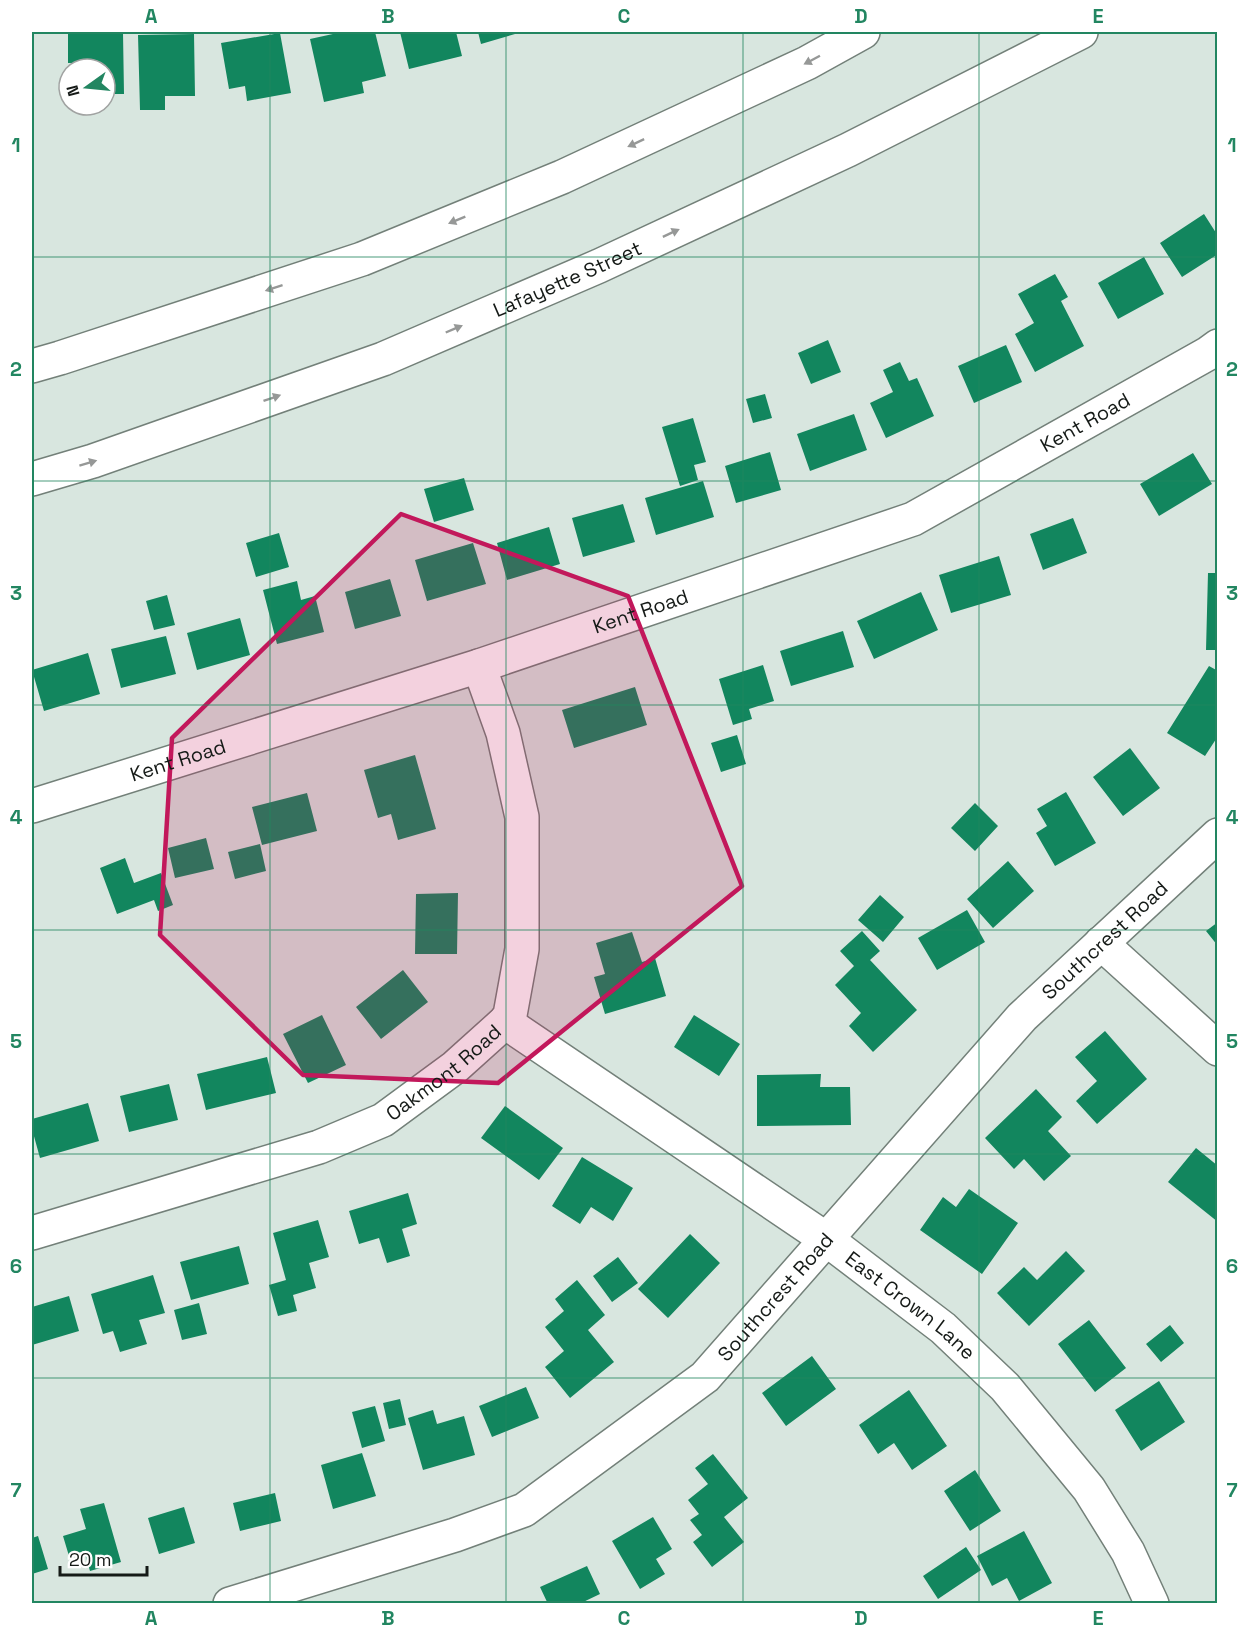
<svg xmlns="http://www.w3.org/2000/svg" width="1249" height="1635" font-family="'Space Grotesk',sans-serif">
	<rect width="100%" height="100%" fill="#d8e6df"/>
	<path fill="#12865e" d="M342 32H375L386 76 362 82 364 93 324 102 310 39Z
		M400 32H456L462 56 409 69Z
		M478 32H522L481 44Z
		M68 33H123L124 94H105V69H86V63H68Z
		M280 33 291 93 247 101 245 86 229 89 221 43Z
		M194 34 195 96H165V110H140L138 35Z
		M1204 214 1218 236V254L1182 277 1160 243Z
		M1144 257 1164 294 1118 319 1098 283Z
		M1055 274 1068 297 1061 301 1084 346 1035 372 1015 334 1034 323 1018 294Z
		M828 340 841 372 811 384 798 353Z
		M1006 345 1022 382 974 403 958 366Z
		M900 362 909 381 917 378 934 416 886 438 870 403 893 392 883 370Z
		M765 394 772 418 753 423 746 399Z
		M854 414 867 450 810 471 797 434Z
		M693 418 706 462 694 465 698 480 680 486 662 427Z
		M770 452 781 490 736 503 725 466Z
		M1193 453 1212 484 1159 516 1140 484Z
		M464 478 474 510 434 522 424 489Z
		M703 481 714 517 656 535 645 498Z
		M623 504 635 542 583 557 572 518Z
		M1073 518 1087 553 1043 570 1030 534Z
		M549 527 560 564 507 580 497 543Z
		M279 533 289 567 256 577 246 543Z
		M473 543 486 584 427 601 415 560Z
		M999 556 1011 595 951 613 939 575Z
		M1208 573H1218V650H1206Z
		M390 579 401 616 355 629 345 592Z
		M297 581 301 600 315 596 324 632 277 644 263 590Z
		M921 592 938 630 874 659 857 621Z
		M167 595 175 625 154 630 146 601Z
		M240 618 250 655 197 670 187 633Z
		M843 631 854 667 791 686 780 651Z
		M166 636 176 674 121 688 111 649Z
		M88 653 100 694 44 711 32 670Z
		M763 665 774 701 749 709 752 719 733 725 719 679Z
		M1209 666 1218 671V736L1205 756 1167 733Z
		M635 687 647 725 574 748 562 710Z
		M737 735 746 764 721 772 711 743Z
		M1130 748 1160 788 1123 816 1093 777Z
		M415 755 436 829 398 840 391 814 378 818 364 770Z
		M1066 792 1096 843 1055 866 1036 833 1047 826 1037 809Z
		M307 793 317 831 262 845 252 807Z
		M975 803 998 826 975 851 951 828Z
		M206 838 214 869 175 878 168 848Z
		M260 844 266 871 235 879 228 852Z
		M125 858 134 883 161 873 173 905 158 911 154 900 117 914 100 868Z
		M1008 861 1034 891 993 928 967 899Z
		M458 893 457 954H415L416 894Z
		M880 895 904 917 883 942 858 920Z
		M967 910 985 942 937 970 918 938Z
		M1218 922V946L1206 931Z
		M862 931 880 951 870 960 917 1010 873 1052 849 1026 861 1013 835 985 854 966 840 951Z
		M632 932 642 962 655 958 666 996 605 1014 594 977 605 974 596 943Z
		M403 970 428 1002 381 1039 356 1007Z
		M322 1015 346 1065 308 1083 283 1034Z
		M694 1015 740 1044 719 1076 674 1047Z
		M1105 1031 1147 1079 1097 1124 1076 1101 1097 1081 1075 1057Z
		M267 1057 276 1093 206 1110 197 1074Z
		M821 1074 820 1087H850L851 1125 757 1126V1075Z
		M169 1084 178 1120 129 1132 120 1096Z
		M1036 1089 1062 1117 1048 1131 1071 1156 1044 1181 1024 1159 1014 1169 985 1138Z
		M88 1103 99 1141 40 1158 32 1129V1119Z
		M505 1106 563 1148 539 1180 481 1138Z
		M1196 1148 1218 1166V1222L1168 1182Z
		M582 1157 633 1188 613 1221 591 1207 580 1224 552 1206Z
		M969 1189 1018 1223 982 1274 920 1230 943 1197 956 1207Z
		M408 1193 417 1224 402 1229 410 1256 387 1263 379 1238 359 1244 349 1211Z
		M318 1220 329 1257 309 1263 316 1288 293 1295 297 1311 278 1316 269 1285 286 1280 273 1233Z
		M690 1234 720 1263 668 1318 638 1289Z
		M239 1246 249 1284 191 1300 180 1262Z
		M1066 1251 1085 1271 1029 1326 997 1293 1024 1267 1037 1280Z
		M618 1257 638 1283 612 1302 593 1276Z
		M153 1275 165 1313 139 1320 147 1344 120 1352 113 1331 103 1334 91 1294Z
		M577 1280 605 1315 588 1330 614 1362 570 1398 545 1367 564 1351 545 1327 564 1311 555 1299Z
		M69 1296 79 1331 32 1345V1307Z
		M199 1303 207 1334 182 1340 174 1310Z
		M1089 1320 1126 1368 1095 1392 1058 1344Z
		M1170 1325 1184 1343 1161 1362 1146 1344Z
		M812 1356 836 1389 786 1426 762 1393Z
		M1159 1381 1185 1422 1141 1451 1115 1410Z
		M526 1387 539 1418 492 1437 479 1406Z
		M909 1390 947 1446 912 1470 894 1443 878 1454 859 1425Z
		M400 1399 406 1425 389 1429 383 1403Z
		M375 1406 385 1441 362 1448 352 1412Z
		M433 1410 437 1424 464 1416 475 1455 423 1470 408 1418Z
		M362 1453 376 1496 333 1509 321 1465Z
		M713 1454 748 1498 724 1517 744 1542 712 1567 693 1542 702 1535 690 1520 699 1514 688 1500 708 1484 695 1468Z
		M975 1470 1001 1511 970 1531 944 1491Z
		M275 1493 281 1521 240 1531 233 1503Z
		M104 1503 121 1562 90 1571 84 1551 69 1556 63 1536 86 1529 80 1509Z
		M184 1507 195 1543 159 1554 148 1518Z
		M653 1517 672 1549 656 1559 665 1574 640 1589 612 1541Z
		M1024 1531 1052 1583 1019 1601 1007 1578 992 1586 977 1556Z
		M38 1536 48 1569 32 1574V1538Z
		M966 1547 981 1570 938 1599 923 1576Z
		M587 1566 600 1594 579 1604H548L540 1587Z"/>
	<g fill="none" stroke-linecap="round" stroke-linejoin="round">
		<defs>
			<g id="street">
				<path id="s1" d="M32 806 479 666 913 519 1207 354 1218 346"/>
				<path d="M1101 943 1218 1049"/>
				<path id="s2" d="M505 1022 826 1239 943 1328 1005 1387 1089 1489 1128 1552 1152 1604"/>
				<path id="s3" d="M32 1233 319 1147 383 1120 455 1067 505 1022 510 1015 522 949V817L503 733 479 666"/>
				<path id="s4" d="M230 1604 455 1535 524 1510 705 1377 1022 1017 1218 835"/>
			</g>
			<g id="highway">
				<path d="M32 366 60 358 362 259 562 177 807 63 863 32"/>
				<path id="s5" d="M32 479 93 461 383 359 599 266 848 150 1081 32"/>
			</g>
		</defs>
		<use href="#street" stroke="#738079" stroke-width="36"/>
		<use href="#highway" stroke="#738079" stroke-width="36"/>
		<use href="#street" stroke="#fff" stroke-width="33"/>
		<use href="#highway" stroke="#fff" stroke-width="33"/>
	</g>
	<defs><path id="oneway-solid" d="M-6-.8H1V-3.2L6.5 0L1 3.2V.8H-6Z" transform="scale(1.5)"/></defs>
	<g fill="#969897">
		<use href="#oneway-solid" transform="translate(812 60) rotate(152)"/>
		<use href="#oneway-solid" transform="translate(636 143) rotate(155)"/>
		<use href="#oneway-solid" transform="translate(457 220) rotate(158)"/>
		<use href="#oneway-solid" transform="translate(671 233) rotate(-25)"/>
		<use href="#oneway-solid" transform="translate(274 288) rotate(162)"/>
		<use href="#oneway-solid" transform="translate(454 329) rotate(-23)"/>
		<use href="#oneway-solid" transform="translate(272 398) rotate(-19)"/>
		<use href="#oneway-solid" transform="translate(88 463) rotate(-17)"/>
	</g>
	<path fill="#c2185b" fill-opacity="0.2" stroke="#c2185b" stroke-width="4.5" stroke-linejoin="round" d="M401 514 628 596 742 886 498 1083 303 1075 160 935 172 738Z"/>
	<path fill="none" stroke="#228661" stroke-width="1.5" stroke-opacity="0.55" d="M270 32V1604M506 32V1604M743 32V1604M979 32V1604M32 257H1218M32 481H1218M32 705H1218M32 930H1218M32 1154H1218M32 1378H1218"/>
	<g text-anchor="middle" stroke-width="4.5" stroke-linejoin="round" paint-order="stroke">
		<g font-size="20" fill="#151a17" stroke="#fff">
			<text dy="7" stroke="none"><textPath href="#s5" startOffset="572">Lafayette Street</textPath></text>
			<text dy="7" stroke="none"><textPath href="#s1" startOffset="1124">Kent Road</textPath></text>
			<text dy="7" stroke="none"><textPath href="#s1" startOffset="639">Kent Road</textPath></text>
			<text dy="7" stroke="none"><textPath href="#s1" startOffset="153">Kent Road</textPath></text>
			<text dy="7" stroke="none"><textPath href="#s4" startOffset="1126">Southcrest Road</textPath></text>
			<text dy="7" stroke="none"><textPath href="#s3" startOffset="446">Oakmont Road</textPath></text>
			<text dy="7" stroke="none"><textPath href="#s4" startOffset="640">Southcrest Road</textPath></text>
			<text dy="7" stroke="none"><textPath href="#s2" startOffset="495">East Crown Lane</textPath></text>
		</g>
	</g>
	<rect width="1249" height="1635" fill="none" stroke="#ffffff" stroke-width="66"/>
	<g transform="translate(87 87) rotate(255)"><circle r="28" fill="#ffffff" stroke="#a1a3a2" stroke-width="1.5"/>
	<path d="M0-4.5L10 22L0 15L-10 22Z" fill="#228661"/>
	<text y="-9" font-size="16" font-weight="bold" text-anchor="middle" fill="#151a17">N</text>
	</g>
	<path d="M60 1566v9h87v-9" fill="none" stroke="#151a17" stroke-width="3"/>
	<text x="69" y="1566" font-size="18" fill="#151a17" stroke="#ffffff" stroke-width="4.5" paint-order="stroke">20 m</text>
	<rect x="33" y="33" width="1183" height="1569" fill="none" stroke="#228661" stroke-width="2"/>
	<g font-size="20" text-anchor="middle" font-weight="bold" fill="#228661">
		<text x="151" y="23">A</text>
		<text x="388" y="23">B</text>
		<text x="624" y="23">C</text>
		<text x="861" y="23">D</text>
		<text x="1098" y="23">E</text>
		<text x="16" y="152">1</text>
		<text x="1232" y="152">1</text>
		<text x="16" y="376">2</text>
		<text x="1232" y="376">2</text>
		<text x="16" y="600">3</text>
		<text x="1232" y="600">3</text>
		<text x="16" y="824">4</text>
		<text x="1232" y="824">4</text>
		<text x="16" y="1048">5</text>
		<text x="1232" y="1048">5</text>
		<text x="16" y="1273">6</text>
		<text x="1232" y="1273">6</text>
		<text x="16" y="1497">7</text>
		<text x="1232" y="1497">7</text>
		<text x="151" y="1625">A</text>
		<text x="388" y="1625">B</text>
		<text x="624" y="1625">C</text>
		<text x="861" y="1625">D</text>
		<text x="1098" y="1625">E</text>
	</g>
</svg>
